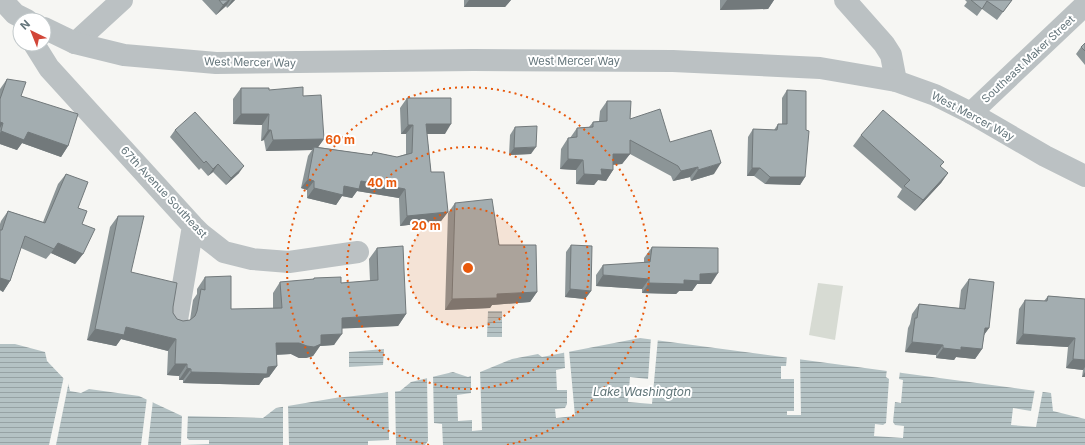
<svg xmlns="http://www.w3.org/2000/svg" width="1085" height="445" font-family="Inter,sans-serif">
	<defs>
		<pattern id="water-rules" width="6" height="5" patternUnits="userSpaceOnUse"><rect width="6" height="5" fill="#b4c2c4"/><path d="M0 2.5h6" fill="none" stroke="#96a2a4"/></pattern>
	</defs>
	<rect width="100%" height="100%" fill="#f6f6f3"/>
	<path fill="#d7dbd3" d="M818 283 843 286 835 340 809 335Z"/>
	<path fill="url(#water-rules)" d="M488 311H502V337H487Z
		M640 338 1051 393 1053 411 1085 419V445H0V344H15L45 352 47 361 68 383 70 391 81 393 89 389 139 396 182 416 263 418 276 408 335 398 400 391 411 382 453 372 468 377 512 359 538 354 542 357Z
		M384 349 383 365 349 367V352Z"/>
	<path fill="#f6f6f3" d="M651 337 658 338 652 404 628 402 630 377 648 379Z
		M569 350 575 416 556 418 555 409 565 408 567 404V390H557L556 370 565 368 564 351Z
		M787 356 800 357 801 415H787V411H794V379H781V366H786Z
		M887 369 900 371 899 379 903 380 901 403 895 402 893 422 895 425 904 426 903 438 874 436 875 424 883 425 886 423 889 379 886 377Z
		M480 370 482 430 472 431V420L458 421 457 395 471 393V374Z
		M433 374 434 423 442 424 443 445H425L428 441 427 376Z
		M64 376 69 381 56 445H49Z
		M1035 389 1043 390 1036 427 1011 425 1013 408 1031 411Z
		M388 390H395L396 445H368V441L389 440Z
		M147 397 153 400 148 445H141Z
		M288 404 289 445H283V405Z
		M182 414H188L187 438 189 440H209V444L181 445Z"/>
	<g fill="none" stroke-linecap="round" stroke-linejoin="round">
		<path stroke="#bbc1c3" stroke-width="22" d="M845 0 884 44 891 55 896 81
			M75 43 122 0
			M34 44 49 68 193 226 201 234 224 252 252 259 289 262 358 252
			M971 113 1085 5
			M177 320 193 226"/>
		<path stroke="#bbc1c3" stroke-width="22" d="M2 0 15 14 27 20
			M44 28 75 43 124 55 216 63 473 60 673 61 820 68 896 81 935 95 971 113 1045 156 1085 176"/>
	</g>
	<path fill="#8c9597" d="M202 0H235L227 8 226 6 216 15Z
		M464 0H511L505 7H464Z
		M720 0H774L768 9 720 10Z
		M965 0H1012L997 20 982 9 977 16 964 6 967 2Z
		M1085 43V65L1076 54 1081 47Z
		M7 79 21 96 68 146 61 157 22 143 17 150 0 144V89Z
		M241 88 269 90 303 96 324 139 318 147 371 155 373 152 397 157 406 154V134H401L400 108 407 98 445 134H427L431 172 448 212 441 221 400 226 399 198 357 191 352 198 342 196 336 205 307 198V190L301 188 308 156 312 150 266 151 264 140 261 141 262 125 233 124V99Z
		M787 90 805 177 800 185 765 184 754 176H747L748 137 753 129 774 130 778 124H782V98Z
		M607 101 630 119 670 142 714 174 691 181 690 177 673 181 671 176 630 154 622 164 613 165V170L606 181 598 180 594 185 576 184V170L560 169 561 149 568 138H570L577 128 589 127 593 122 599 121 600 111Z
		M515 127 531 154 509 155 510 135Z
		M175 130 239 173 226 185 213 172 208 176 201 168 199 170 170 137Z
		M861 135 944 162 940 167 948 173 941 183 915 211 897 197 902 189 853 146Z
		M66 174 78 208 82 224 83 254 75 264 51 253 46 259 21 248 10 281 3 292 0 290V224L1 221 8 211 43 222 58 184Z
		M455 203 499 245 537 292 530 302 492 305 490 308 445 310 448 213Z
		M118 216 131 272 173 307V313L177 319 183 321 190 320 193 300 197 294V289L205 277 231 309H273V293L280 282 313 280 314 278 341 283 370 281 369 259 377 248 406 314 398 326 342 328 334 345 320 346 313 356 306 358H299L291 354 276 355 277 366 269 377 264 378 259 385 183 383V380H179V376L167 375 168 351 121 339 116 346 87 340 110 227Z
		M571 245 591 291 585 299 565 297 566 252Z
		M652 247 711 284H697L692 291H679L676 294 642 293V289L596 286V275L603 265 644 263V258Z
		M969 279 989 328 984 335 982 349 975 359 956 357 954 360 936 358V355L905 352 908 328 910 324 912 314 919 304 959 308 961 290Z
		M1048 296 1085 299V377H1082L1083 370 1066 368 1068 347 1016 344 1019 309 1025 300 1044 301Z"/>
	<path fill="#72797b" d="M229 0H230L226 6 216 15 223 5Z
		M232 0H235L227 8Z
		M469 0H511L505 7H464Z
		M727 0H774L768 9 720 10Z
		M241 114H269L262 125 233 124Z
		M0 122 3 123 0 128Z
		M426 124H451L445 134H420Z
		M408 125H413L406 134H401Z
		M268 130H271L264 140 261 141Z
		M1 131 28 132 68 146 61 157 22 143 17 150 0 144V133Z
		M324 139 316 150 314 147 312 150 266 151 273 140Z
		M536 147 531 154 509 155 514 148Z
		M613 154H630L622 164 606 165Z
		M568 159 583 160 576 170 560 169Z
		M721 163 714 174 691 181 698 170Z
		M218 164 213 172 208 176 213 169Z
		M244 166 239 173 226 185 231 178Z
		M698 167 690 177 673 181 681 171Z
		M752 168H760L754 176H747Z
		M601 169 613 170 606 181 598 180 594 185 576 184 584 174Z
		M948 173 941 183 915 211 923 200Z
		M770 177H805L800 185 765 184Z
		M308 179 314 181 307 190 301 188Z
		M361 181 405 189 399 198 357 191 352 198 342 196 336 205 307 198 314 188 344 186Z
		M448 212 441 221 400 226 407 216Z
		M58 243 83 254 75 264 51 253Z
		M718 273 711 284H697L692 291H679L676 294 642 293 649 283 684 280 700 274Z
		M603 275 649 279 642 289 596 286Z
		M0 278 10 281 3 292 0 290Z
		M570 289 591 291 585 299 565 297Z
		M537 292 530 302 492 305 490 308 445 310 452 299 497 294Z
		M406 314 398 326 334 329 342 318Z
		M126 327 176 339 168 351 121 339 116 346 87 340 95 329Z
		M985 328H989L981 339Z
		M342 334 334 345 320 346 313 356 306 358H299L291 354 268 355 276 343H299L321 335Z
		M1023 334 1075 338 1068 347 1016 344Z
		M912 342 943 345 936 355 905 352Z
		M961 347 982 349 975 359 956 357 954 360 936 358 943 348Z
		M1073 359 1085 360V367L1083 370 1066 368Z
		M175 364H187L179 376 167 375Z
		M277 366 269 377 264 378 259 385 183 383 191 372Z
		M187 368 191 369 183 380H179Z
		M1085 372V377H1082Z"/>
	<path fill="#a3adb0" stroke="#72797b" d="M219 0H229L223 5Z
		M971 0H1012L1003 12 987 1 982 9Z
		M1085 43V51L1081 47Z
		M7 79 26 82 21 96 78 114 68 146 28 132 24 140 1 131 3 123 0 122V99Z
		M303 87V96L321 95 324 139 273 140 271 130H268L269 114H241V88H269V90Z
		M787 90 806 91V130L809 131 805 177H770L760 168H752L753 129 777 130 778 124H787Z
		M407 98H451V124H426L431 172H444L448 212 407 216 405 189 361 181 359 189 344 186 343 195 314 188V181L308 179 314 147 372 155 373 152 397 157 412 153 413 125H408Z
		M607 101H631L630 119 660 109 670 142 711 130 721 163 698 170V167L681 171 678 166 630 140V154H613V170L601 169 602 175 584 174 583 160 568 159V138L577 137V128L593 127V122L607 121Z
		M883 110 944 162 940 166 948 173 923 200 904 186 910 180 861 135Z
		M195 112 244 166 231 178 218 164 213 169 206 161 204 163 175 130Z
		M537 126 536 147 514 148 515 127Z
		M66 174 88 182 78 208 87 211 82 224 95 229 83 254 58 243 54 249 25 236 10 281 0 278V230H2L8 211 45 223Z
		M492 199 499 245H536L537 292 497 294V298L452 299 455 203Z
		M118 216H144L131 272 177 283 173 307V313L177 319 183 321 190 320 195 316 197 311 201 289 205 290V277L231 276V309L282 308 280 282 314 279V278L341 277V283L378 280 377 248 403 246 406 314 342 318V334L321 335V344L314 347 307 346 299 343H276L277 366 268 367 267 374 191 372V369L187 368V364H175L176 339 126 327 124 335 95 329Z
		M571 245 592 246 591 291 570 289Z
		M652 247 718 248V273L700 274V281L684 280V284L649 283V279L603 275V265L650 262Z
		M969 279 994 282 989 328H985L982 349 961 347V350L943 348V345L912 342 915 318H917L919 304 965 309Z
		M1048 296 1085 299V360L1073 359 1075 338 1023 334 1025 300 1047 301Z"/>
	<circle cx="468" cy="268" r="60" fill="#e8590c" fill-opacity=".12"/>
	<g fill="none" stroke="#e8590c" stroke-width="2" stroke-dasharray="2 4">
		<circle cx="468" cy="268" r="60"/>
		<circle cx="468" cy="268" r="121"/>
		<path d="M429 445A181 181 0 1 1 507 445"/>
	</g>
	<g text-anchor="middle" stroke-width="4" stroke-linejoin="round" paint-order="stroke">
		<g font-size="11" fill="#64757b" stroke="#fff">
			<text transform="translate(1028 59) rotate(-43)" y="4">Southeast Maker Street</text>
			<text x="574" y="65">West Mercer Way</text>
			<text transform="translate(250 62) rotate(1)" y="4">West Mercer Way</text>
			<text transform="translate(973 116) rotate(28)" y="4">West Mercer Way</text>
			<text transform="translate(164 192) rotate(47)" y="4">67th Avenue Southeast</text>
		</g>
		<g font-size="12" font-style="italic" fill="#5f7477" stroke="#fff">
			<text x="642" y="396">Lake Washington</text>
		</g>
	</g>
	<circle cx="468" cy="268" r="6" fill="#e8590c" stroke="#fff" stroke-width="2"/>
	<g font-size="12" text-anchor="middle" font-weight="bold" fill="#e8590c" stroke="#fff" stroke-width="4" stroke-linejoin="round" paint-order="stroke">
		<text x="340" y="144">60 m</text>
		<text x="382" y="187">40 m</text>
		<text x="426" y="230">20 m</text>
	</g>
	<g transform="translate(32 32) rotate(317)"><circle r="19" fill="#ffffff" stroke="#c1c8ca"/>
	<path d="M0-3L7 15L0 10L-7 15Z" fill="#d24638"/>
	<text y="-6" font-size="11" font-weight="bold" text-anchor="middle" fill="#64757b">N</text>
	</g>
</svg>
